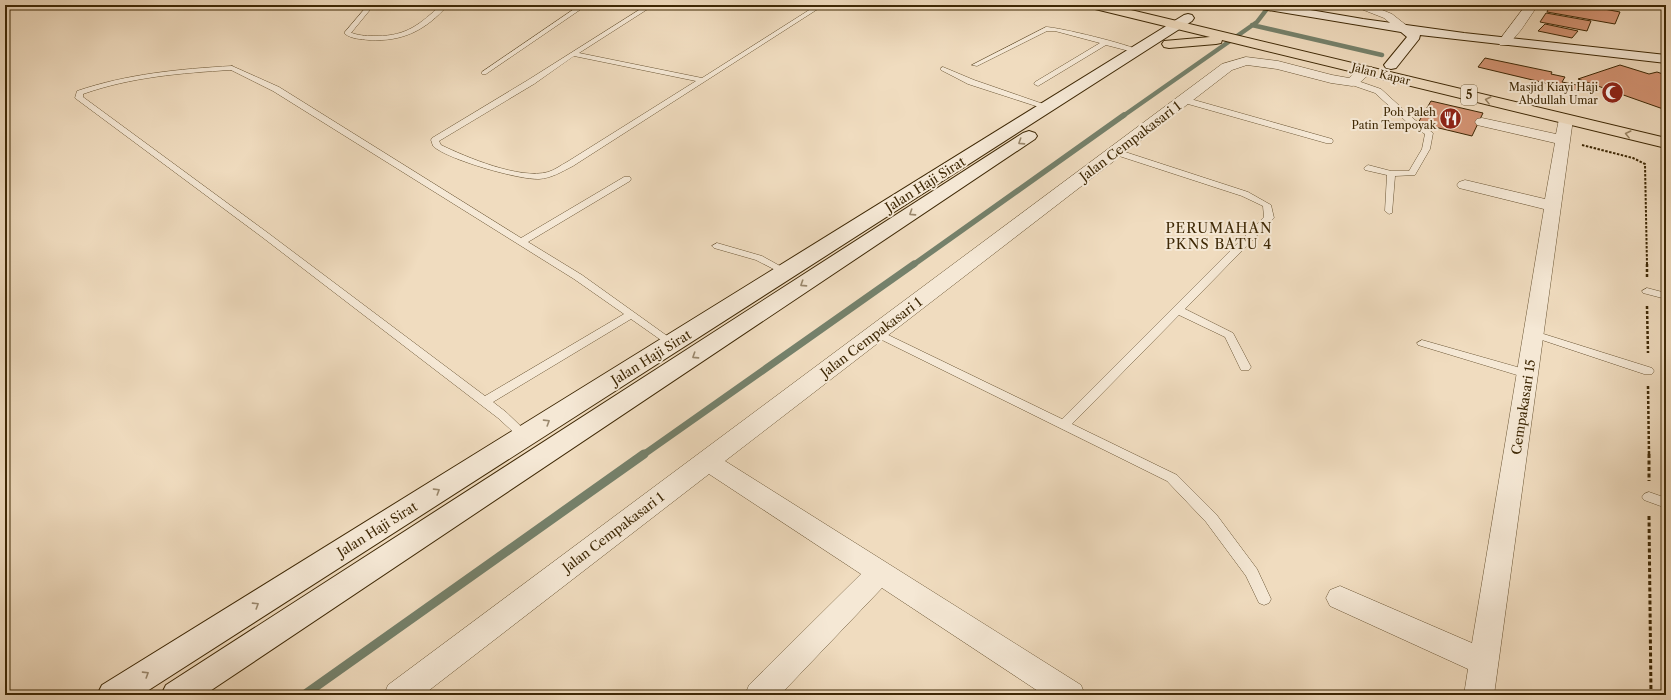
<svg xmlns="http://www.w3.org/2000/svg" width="1671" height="700" font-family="'Libre Caslon Text',serif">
	<rect width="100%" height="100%" fill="#f0dcbf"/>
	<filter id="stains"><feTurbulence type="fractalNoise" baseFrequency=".005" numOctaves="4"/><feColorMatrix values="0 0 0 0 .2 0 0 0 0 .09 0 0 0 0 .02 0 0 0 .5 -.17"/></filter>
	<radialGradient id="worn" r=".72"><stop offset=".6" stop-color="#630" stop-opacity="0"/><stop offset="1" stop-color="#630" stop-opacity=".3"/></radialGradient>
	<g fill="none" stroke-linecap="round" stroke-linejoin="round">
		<path stroke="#75816b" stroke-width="4.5" d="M1252 25 1382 55
			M1123 116 1257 22 1270 5"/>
		<path stroke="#75816b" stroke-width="5.5" d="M913 265 1124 115"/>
		<path stroke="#75816b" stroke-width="7" d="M643 455 914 264"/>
		<path stroke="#75816b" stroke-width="9" d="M304 695 644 454"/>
	</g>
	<path fill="#d49474" stroke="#3e2805" d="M1550 5H1583L1620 12 1615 24 1547 12Z
		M1546 13 1591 21 1587 31 1540 22Z
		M1545 24 1578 31 1572 38 1538 31Z
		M1485 58 1552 72 1551 74 1565 77 1562 82 1582 86 1579 91 1478 67Z
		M1620 65 1649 74 1657 72 1666 75V110L1578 79Z
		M1431 101 1483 113 1472 136 1418 123Z"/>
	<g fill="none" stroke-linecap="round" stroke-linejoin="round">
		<defs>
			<path id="lane" d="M368 5H374L351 33H352C360 36 369 36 377 36 407 36 420 24 441 5H448C426 30 403 42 369 40 360 39 352 39 345 34V32Z
				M580 5H587L486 74H482V72Z
				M647 5H654L579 53 702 78 817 5H824L573 166C561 172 552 178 539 179 519 180 446 159 433 146L431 140 432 138 528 80ZM574 56 696 81 567 162C561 165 555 170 548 172 520 180 466 157 441 145L439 141 534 84Z
				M985 5H992L994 7 991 9Z
				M1046 27C1058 27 1132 45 1140 51L1137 53 1106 45 1038 86 1034 84 1035 82 1100 43 1055 31H1047L977 66 972 65Z
				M232 66 279 87 521 238 624 177H630L631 179 630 181 528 242 582 275 677 343 672 346 668 345 631 319 493 402 506 412 531 436 529 439 525 440 521 439 498 418 262 237 75 98 77 91C127 74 179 69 232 66ZM231 70 273 91 574 279 624 314 485 396 268 233 83 97V94C131 77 181 73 231 70Z
				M943 67 974 80 1052 107 1048 109H1045L968 84 941 70V68Z
				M1349 80H1355L1381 89 1415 120 1433 133 1430 149 1415 175 1395 176 1392 213 1389 214 1385 211 1387 175 1365 170 1364 168 1368 165 1391 171H1409L1422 149 1425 134 1409 124 1375 93 1349 84Z
				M1181 98H1187L1332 139 1333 141 1332 143H1326L1181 102Z
				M1113 150H1119L1248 192 1271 205 1274 218 1272 220 1185 309 1233 333 1251 367 1249 370H1241L1225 337 1179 315 1072 424 1177 475 1216 514 1257 569 1271 599 1269 603 1264 605 1259 603 1246 576 1206 522 1167 481 872 335 871 333 876 330 880 331 1062 419 1264 217 1263 206 1242 196 1113 154Z
				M717 243 762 256 791 272 786 275 783 274 756 260 714 248 712 246Z
				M1647 288 1666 293V299L1643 293 1642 291Z
				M1534 331 1652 368 1654 371 1652 374H1644L1530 336 1529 334Z
				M1422 340 1531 371 1533 374 1531 377 1527 378 1418 345 1417 343Z
				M1649 492 1666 498V508L1644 500 1642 497 1644 494Z"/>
			<path id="street" d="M1354 5H1370L1392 14 1411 29 1409 32H1401L1384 18 1356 7Z
				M1526 5H1538L1521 30 1508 45H1500L1498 42Z
				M1246 57 1278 61 1332 75 1349 78C1356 72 1362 65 1372 67L1374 70 1357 85 1352 86 1331 83 1277 69 1247 65 1232 70 725 461 1081 685 1085 695H1044L882 588 780 695H745L749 685 861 574 709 474 423 695H384L388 685 1222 64Z
				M1566 115 1571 116 1573 119 1494 695H1464L1468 669 1330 606 1326 598 1330 590 1340 586 1472 643 1544 209 1459 188 1457 185 1459 182 1465 180 1545 199 1555 143 1477 125 1475 122 1477 119 1482 118 1556 134 1559 119 1561 116Z"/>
			<path id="secondary" d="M1256 5H1281L1363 19 1464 33 1666 55V63L1420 35 1419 39 1396 68 1391 69 1386 68 1384 65 1407 37 1401 32 1262 9 1258 8Z
				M1188 14 1192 15 1194 18 1192 21 141 695H97L102 685 1184 15Z
				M1029 131 1035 133 1037 136 1035 139 204 695H161L166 685 1023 133Z"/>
			<path id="highway" d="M1089 5H1110L1666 138V148L1222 40 1221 43 1216 44 1169 48 1164 47 1162 44 1164 41 1210 37 1091 8Z"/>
		</defs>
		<use href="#lane" stroke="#6a5534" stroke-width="1"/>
		<use href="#street" stroke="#6a5534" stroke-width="1"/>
		<use href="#secondary" stroke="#3e2805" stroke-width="2"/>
		<use href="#highway" stroke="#3e2805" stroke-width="2"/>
		<path stroke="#3e2805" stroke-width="2" stroke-dasharray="2.5 1.5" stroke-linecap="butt" d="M1582 145 1633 158 1645 164 1647 265"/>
		<path stroke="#3e2805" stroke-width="2.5" stroke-dasharray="3 2" stroke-linecap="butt" d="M1647 264V277
			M1647 306 1648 353
			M1648 386 1649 455"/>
		<path stroke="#3e2805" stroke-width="3" stroke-dasharray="4 2.5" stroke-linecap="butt" d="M1649 454V481
			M1649 516 1651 695"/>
		<use href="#lane" fill="#f5e8d5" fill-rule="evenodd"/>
		<use href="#street" fill="#f5e8d5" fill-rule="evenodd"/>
		<use href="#secondary" fill="#f5e8d5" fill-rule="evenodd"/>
		<use href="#highway" fill="#f0dcbf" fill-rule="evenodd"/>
	</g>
	<defs><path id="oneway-chevron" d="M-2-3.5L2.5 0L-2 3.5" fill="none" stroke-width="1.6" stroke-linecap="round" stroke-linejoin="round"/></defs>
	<g stroke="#978262">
		<use href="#oneway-chevron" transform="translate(1488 100) rotate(-166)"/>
		<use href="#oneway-chevron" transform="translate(1628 134) rotate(-166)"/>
	</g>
	<g stroke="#9a886d">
		<use href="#oneway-chevron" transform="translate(1021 142) rotate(147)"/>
		<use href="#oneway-chevron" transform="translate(912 213) rotate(147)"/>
		<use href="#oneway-chevron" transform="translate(803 284) rotate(147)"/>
		<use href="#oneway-chevron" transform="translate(695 356) rotate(147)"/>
		<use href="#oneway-chevron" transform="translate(547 422) rotate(-32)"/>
		<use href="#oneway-chevron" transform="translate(437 491) rotate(-32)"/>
		<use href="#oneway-chevron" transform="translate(256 605) rotate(-32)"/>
		<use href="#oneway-chevron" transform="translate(146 674) rotate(-32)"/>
	</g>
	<defs>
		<symbol id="mosque-disc" viewBox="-11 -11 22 22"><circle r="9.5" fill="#8f2418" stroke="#f5e8d5"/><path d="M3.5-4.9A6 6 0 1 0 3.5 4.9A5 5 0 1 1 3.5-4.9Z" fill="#fff"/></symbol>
		<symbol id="restaurant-disc" viewBox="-11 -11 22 22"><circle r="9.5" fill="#8f2418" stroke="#f5e8d5"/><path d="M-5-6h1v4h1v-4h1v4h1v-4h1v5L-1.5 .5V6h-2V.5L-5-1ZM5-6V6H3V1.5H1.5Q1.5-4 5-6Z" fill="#fff"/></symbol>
	</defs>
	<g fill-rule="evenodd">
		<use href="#mosque-disc" x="1600" y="80" width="25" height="25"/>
		<use href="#restaurant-disc" x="1438" y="106" width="25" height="25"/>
	</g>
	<g text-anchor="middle" stroke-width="4" stroke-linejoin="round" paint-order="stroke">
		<g font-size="11" fill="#3e2805" stroke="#f5e8d5">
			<text transform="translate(1381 74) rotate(14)" y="4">Jalan Kapar</text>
		</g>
		<g font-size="11" fill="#3e2805" stroke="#f5e8d5" text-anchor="end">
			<text x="1598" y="91">Masjid Kiayi Haji<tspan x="1598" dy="13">Abdullah Umar</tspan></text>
			<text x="1436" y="116">Poh Paleh<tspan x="1436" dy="13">Patin Tempoyak</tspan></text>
		</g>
		<rect fill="#f5e8d5" stroke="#756243" stroke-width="1" x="1461" y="85" width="16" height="20" rx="3"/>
		<g font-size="12" font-weight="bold" fill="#3e2805">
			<text x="1469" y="99">5</text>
		</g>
		<g font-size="13" fill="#3e2805" stroke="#f5e8d5">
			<text transform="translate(1130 141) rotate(-37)" y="5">Jalan Cempakasari 1</text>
			<text transform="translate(925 184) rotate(-32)" y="5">Jalan Haji Sirat</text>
			<text transform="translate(871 337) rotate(-37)" y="5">Jalan Cempakasari 1</text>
			<text transform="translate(651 357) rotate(-32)" y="5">Jalan Haji Sirat</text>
			<text transform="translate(1523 407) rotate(-81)" y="5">Cempakasari 15</text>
			<text transform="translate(377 529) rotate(-32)" y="5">Jalan Haji Sirat</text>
			<text transform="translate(613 532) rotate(-37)" y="5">Jalan Cempakasari 1</text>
		</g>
		<g font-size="14" letter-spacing="1" fill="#3e2805" stroke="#f5e8d5">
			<text x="1219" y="233">PERUMAHAN<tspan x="1219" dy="16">PKNS BATU 4</tspan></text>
		</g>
	</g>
	<rect width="1671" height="700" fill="none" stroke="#f0dcbf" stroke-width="20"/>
	<rect x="6" y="6" width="1659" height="688" fill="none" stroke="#3e2805" stroke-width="2"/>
	<rect x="10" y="10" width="1651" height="680" fill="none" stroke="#3e2805"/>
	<rect width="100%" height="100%" filter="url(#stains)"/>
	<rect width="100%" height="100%" fill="url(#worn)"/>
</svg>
